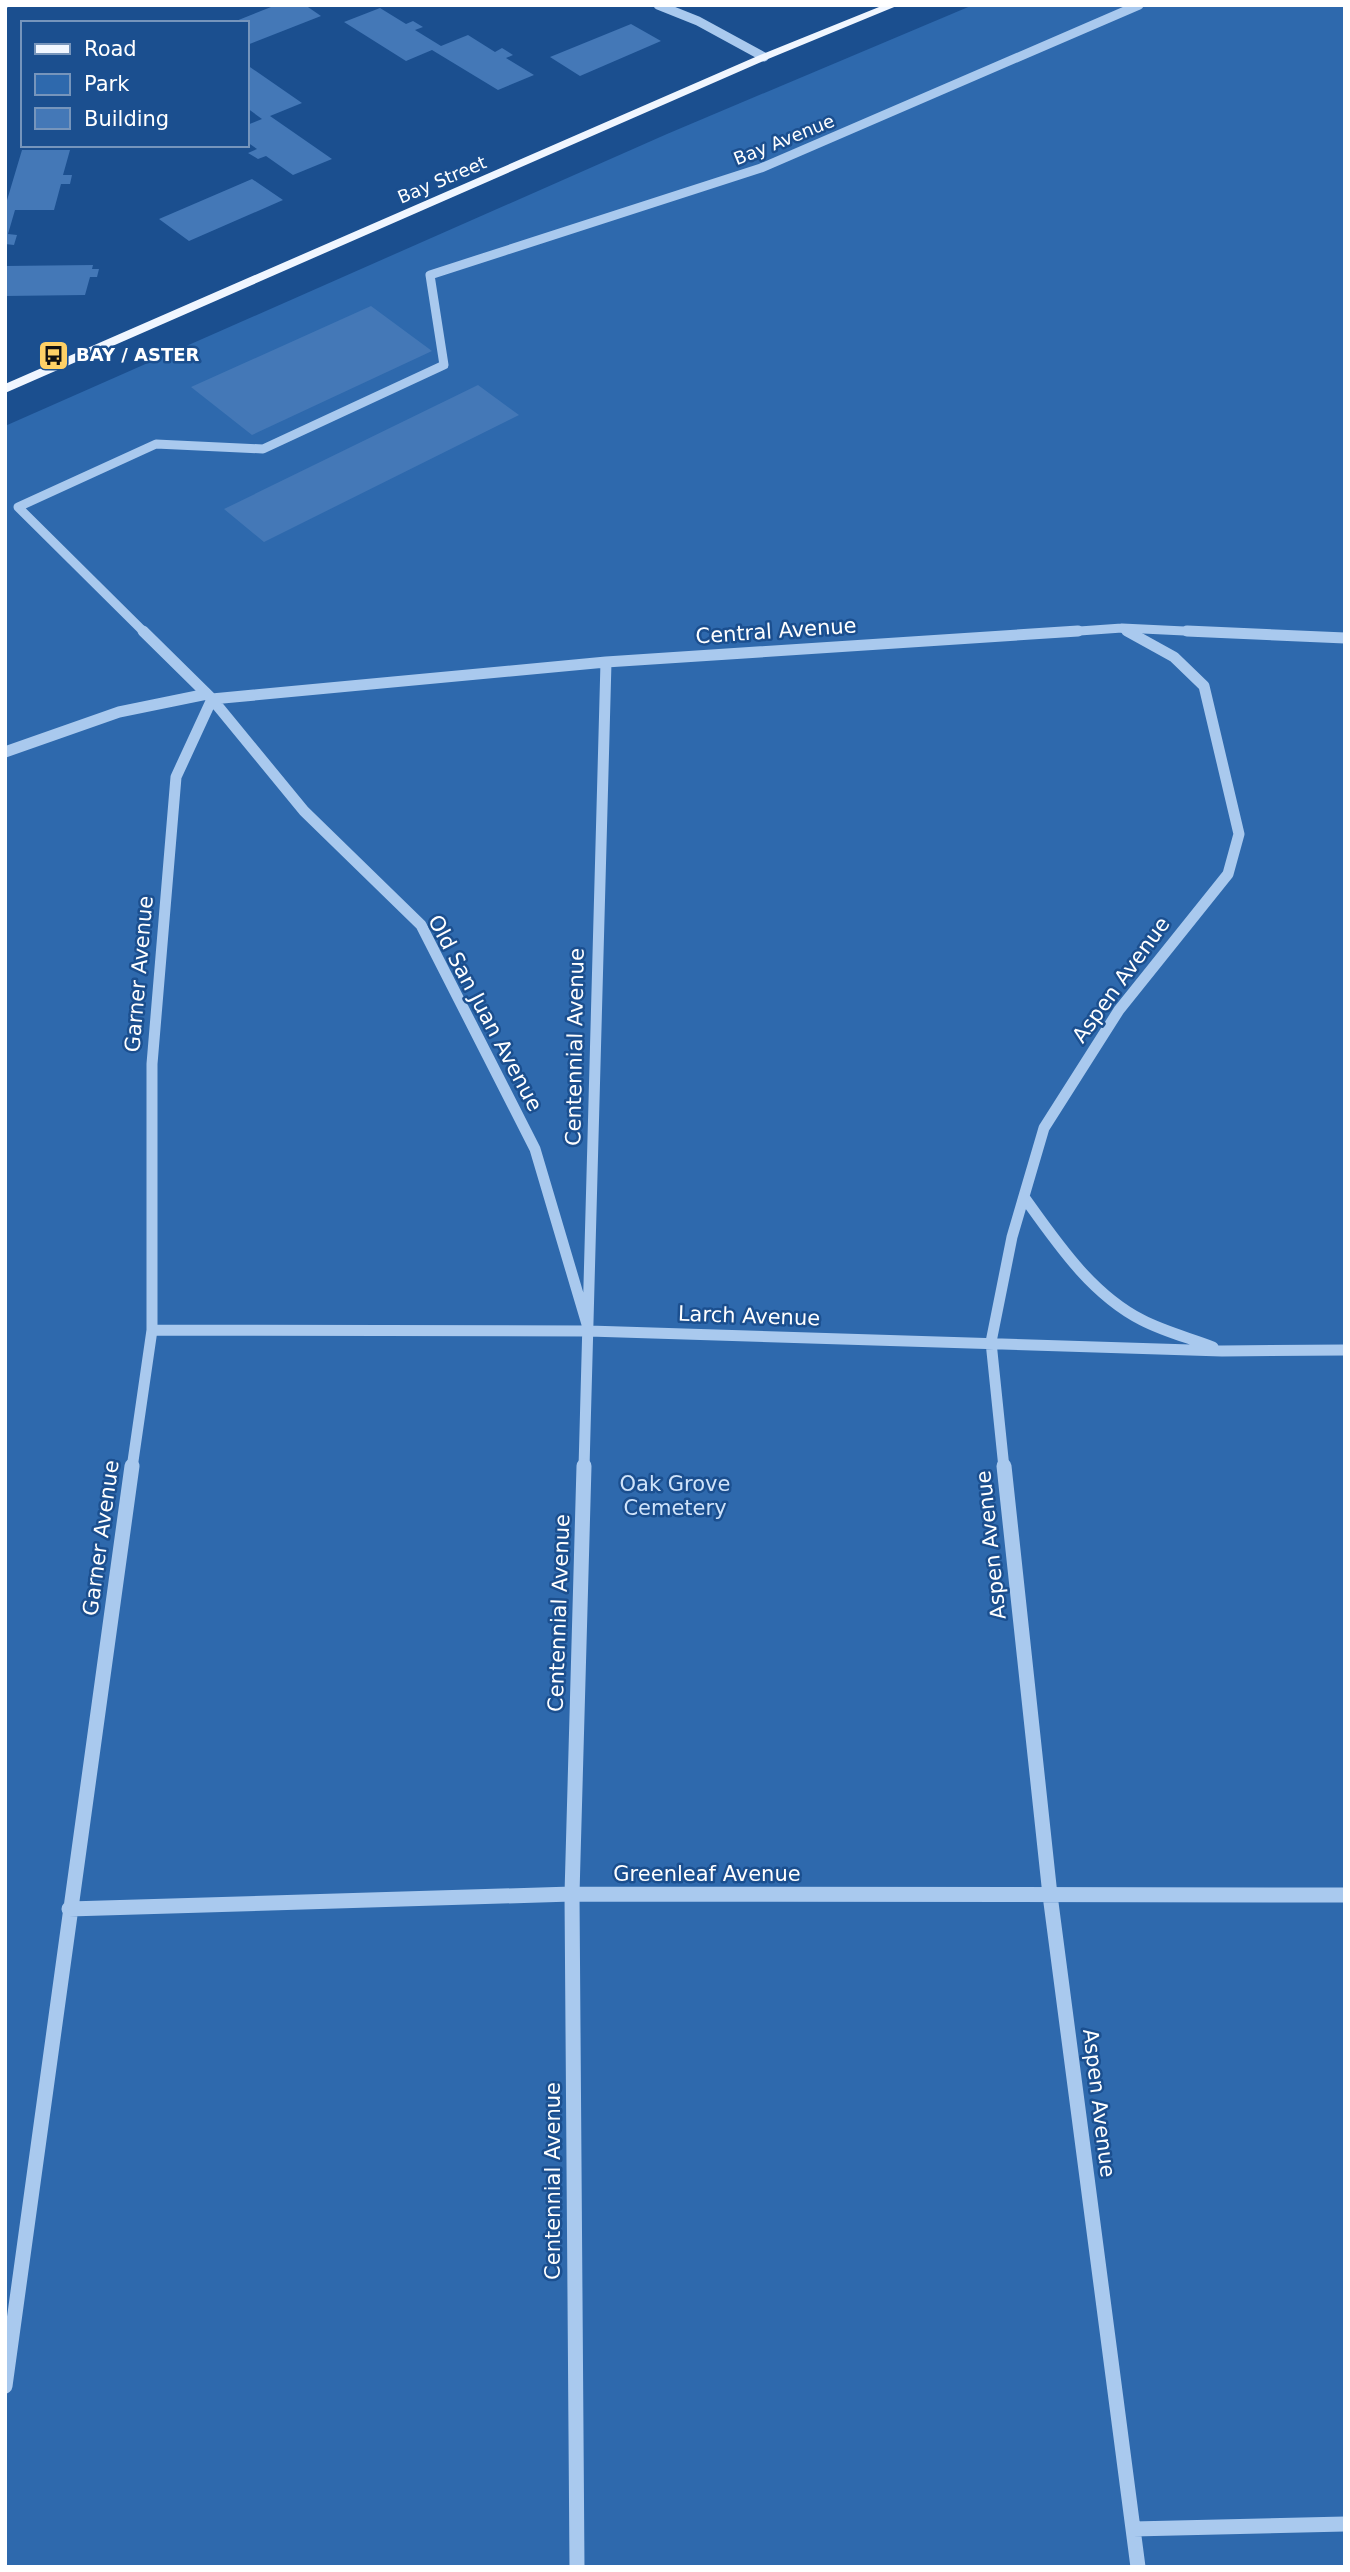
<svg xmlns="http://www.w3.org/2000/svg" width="1350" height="2572" font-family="'DejaVu Sans',sans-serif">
	<rect width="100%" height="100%" fill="#1b4f8f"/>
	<path fill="#2e69ad" d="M973 5H1345V2567H5V426L667 134Z"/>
	<path fill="#4478b7" d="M276 5H305L321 16 247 45V23H231Z
		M380 8 406 24 413 21 423 27 415 30 441 46 468 35 495 52 502 48 513 55 506 58 534 75 498 90 432 50 406 61 344 22Z
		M631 24 661 41 580 76 550 57Z
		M247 65 302 103 270 116 332 159 293 175 266 156 258 159 248 153 257 149 247 142V125L262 119 247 108Z
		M22 150H70L63 175H72L70 184H61L54 210H15L8 234 17 235 14 245 5 244V207Z
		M252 179 283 200 189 241 159 219Z
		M93 265 92 269H99L97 277H90L85 295 5 296V266Z
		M371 306 432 351 252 435 191 387Z
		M478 385 519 415 264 542 224 509Z"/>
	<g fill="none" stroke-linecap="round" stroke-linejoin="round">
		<path stroke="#a9c9ee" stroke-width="2.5" stroke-dasharray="2.5 3.5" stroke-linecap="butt" d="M5 7 13 5"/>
		<path stroke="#a9c9ee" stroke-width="9" d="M658 5 698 21 764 57
			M1122 628 1130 633
			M145 633 18 507 156 444 263 449 444 365 430 275 761 168 1139 5
			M1051 633 1122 628 1226 633"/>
		<path stroke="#a9c9ee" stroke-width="11" d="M143 631 212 699 304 811 421 925 535 1149 589 1331
			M1187 631 1345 638
			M212 699 606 662 1078 631
			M5 752 119 712 207 694
			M1024 1197C1057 1243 1091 1294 1142 1320 1165 1332 1190 1338 1213 1347
			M152 1330 589 1331 1222 1351 1345 1350
			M132 1468 152 1330V1064L176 777 212 699
			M584 1468 606 662
			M1004 1468 991 1342 1012 1237 1044 1128 1119 1010 1228 874 1239 834 1204 686 1174 657 1127 631"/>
		<path stroke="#a9c9ee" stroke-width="15" d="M1004 1466 1050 1895 1138 2567
			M69 1909 572 1894 1345 1895
			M5 2386 132 1466
			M1133 2529 1345 2524
			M577 2567 572 1894 584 1466"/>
		<path fill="#f0f6ff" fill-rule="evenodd" d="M884 5H899L768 59 5 393V384L760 55Z"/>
	</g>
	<defs>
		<symbol id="bus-square" viewBox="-11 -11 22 22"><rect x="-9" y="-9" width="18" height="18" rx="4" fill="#ffd166" stroke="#1b4f8f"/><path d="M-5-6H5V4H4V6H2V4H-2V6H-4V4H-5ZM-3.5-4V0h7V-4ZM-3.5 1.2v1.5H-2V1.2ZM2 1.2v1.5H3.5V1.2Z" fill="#111"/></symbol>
	</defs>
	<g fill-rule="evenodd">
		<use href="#bus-square" x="36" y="338" width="35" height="35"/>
	</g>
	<g text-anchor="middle" stroke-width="5" stroke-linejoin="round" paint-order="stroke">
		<g font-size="18" fill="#fff" stroke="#1b4f8f">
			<text transform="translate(784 140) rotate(-22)" y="6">Bay Avenue</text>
			<text transform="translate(442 180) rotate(-23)" y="6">Bay Street</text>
		</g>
		<g font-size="18" font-weight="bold" fill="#fff" stroke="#1b4f8f" text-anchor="start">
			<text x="76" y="361">BAY / ASTER</text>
		</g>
		<g font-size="21" fill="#fff" stroke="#1b4f8f">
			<text transform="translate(776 631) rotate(-4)" y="7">Central Avenue</text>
			<text transform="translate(139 974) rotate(-85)" y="7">Garner Avenue</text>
			<text transform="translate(1121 980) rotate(-54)" y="7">Aspen Avenue</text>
			<text transform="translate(485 1013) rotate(62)" y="7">Old San Juan Avenue</text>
			<text transform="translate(575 1047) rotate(-89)" y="7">Centennial Avenue</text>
			<text transform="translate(749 1316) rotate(2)" y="7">Larch Avenue</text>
			<text transform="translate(101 1538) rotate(-82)" y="7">Garner Avenue</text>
			<text transform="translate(991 1545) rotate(-96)" y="7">Aspen Avenue</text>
			<text transform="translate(559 1613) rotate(-88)" y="7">Centennial Avenue</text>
			<text x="707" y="1881">Greenleaf Avenue</text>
			<text transform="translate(1099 2103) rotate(83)" y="7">Aspen Avenue</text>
			<text transform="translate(553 2181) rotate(-90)" y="7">Centennial Avenue</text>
		</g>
		<g font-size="21" fill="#cfe3fa" stroke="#1b4f8f">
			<text x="675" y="1491">Oak Grove<tspan x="675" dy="24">Cemetery</tspan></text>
		</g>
	</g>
	<rect width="1350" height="2572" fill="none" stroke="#ffffff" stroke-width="14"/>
	<rect x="21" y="21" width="228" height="126" fill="#1b4f8f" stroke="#7695bc" stroke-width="2"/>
	<rect x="35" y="44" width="35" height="10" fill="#f0f6ff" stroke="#7695bc" stroke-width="2"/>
	<text x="84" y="56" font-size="21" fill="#ffffff">Road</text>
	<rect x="35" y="74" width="35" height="21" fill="#2e69ad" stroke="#7695bc" stroke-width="2"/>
	<text x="84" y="91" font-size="21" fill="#ffffff">Park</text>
	<rect x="35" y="108" width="35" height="21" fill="#4478b7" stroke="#7695bc" stroke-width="2"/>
	<text x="84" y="126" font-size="21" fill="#ffffff">Building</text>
</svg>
